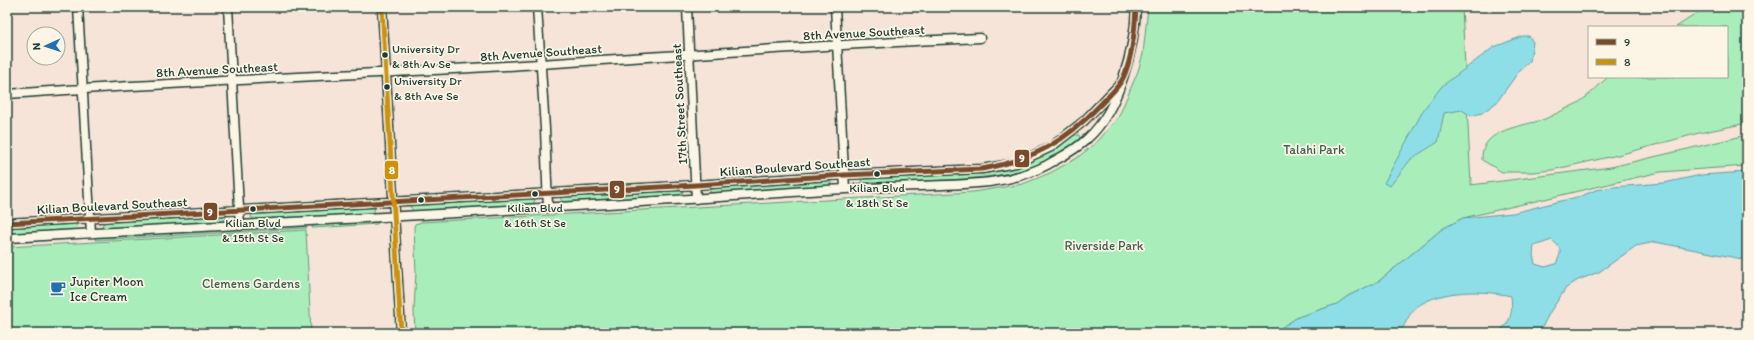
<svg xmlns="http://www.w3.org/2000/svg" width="1754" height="340" font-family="Itim,sans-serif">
	<rect width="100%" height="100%" fill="#f5e4d7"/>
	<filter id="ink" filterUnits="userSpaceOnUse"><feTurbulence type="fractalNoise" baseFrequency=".025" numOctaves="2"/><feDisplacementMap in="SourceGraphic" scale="8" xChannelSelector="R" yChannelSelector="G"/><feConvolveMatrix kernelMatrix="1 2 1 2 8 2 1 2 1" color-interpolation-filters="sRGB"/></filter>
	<g filter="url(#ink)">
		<path fill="#a9eeba" stroke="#649677" d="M1148 7H1462L1471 185 1611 167 1747 135V166L1660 172 1463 218 1442 229 1379 281 1348 296 1337 304 1298 317 1273 333H415L414 310 416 272 414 227 415 224 422 222 973 192 1023 184 1050 173 1077 158 1099 140 1119 116 1138 71 1143 54Z
			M1707 7H1747V123L1699 133 1622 154 1552 170 1533 172H1502L1482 160C1480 128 1523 127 1545 119 1556 114 1567 108 1578 103 1589 96 1599 85 1608 77H1727V27H1676Z
			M1075 135H1079L1080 140C1040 174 995 177 945 180 918 181 891 183 863 185L861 181 863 178C931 174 1020 178 1075 135Z
			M829 180 831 183 829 187 712 193 708 189 709 188Z
			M682 189 683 192 681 195 563 202 560 198 563 195Z
			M533 197 535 200 533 204 414 211 410 207 412 204Z
			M372 206 375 209 373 213 253 220 251 216 253 213Z
			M225 215 226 218 224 221 106 229 102 225 106 222Z
			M377 221 379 222 377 224 312 228 313 224Z
			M75 223 78 227 75 230 7 234V227Z
			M306 225 307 228 95 240 96 237Z
			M306 230 311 333H122L99 331 67 333H7V247Z"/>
		<path fill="#8edee8" stroke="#629ea0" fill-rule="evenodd" d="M1523 36H1529L1533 42 1530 61 1519 71 1497 102 1482 113 1471 116 1462 110 1444 113 1438 142 1411 159 1390 186 1384 183 1424 109 1442 86 1494 47Z
			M1747 172V260L1655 242 1636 246 1599 272 1578 280 1566 288 1550 312 1539 333H1496C1511 324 1513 313 1511 296 1483 290 1443 289 1418 306 1408 312 1406 327 1398 333H1273L1298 317 1337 304 1348 296 1379 281 1442 229 1463 218 1513 213 1581 196 1596 190 1613 187 1664 183 1701 175ZM1552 240C1562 249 1562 251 1556 264L1545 267 1535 264 1533 255 1534 246Z"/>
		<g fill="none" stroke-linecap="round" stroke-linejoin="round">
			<defs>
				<path id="minor" d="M78 7 91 233
					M228 7 240 226
					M382 7 401 333
					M537 7 545 129 548 208
					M687 7 696 199
					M835 7 845 189
					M7 94C185 81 363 75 540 64 687 55 833 44 980 38
					M7 223 696 185 844 175 982 169 1016 163 1051 147 1084 121 1118 86
					M7 238C274 222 541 210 807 191 845 189 882 187 919 186 962 184 1007 186 1047 165 1061 157 1076 150 1088 138 1119 110 1135 48 1136 7"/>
			</defs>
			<use href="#minor" stroke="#1f3d34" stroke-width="11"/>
			<use href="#minor" stroke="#fcf5e5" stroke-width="8"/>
			<defs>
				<path id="bus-1" d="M7 223 696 185 844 175 982 169C1034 159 1064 143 1101 104 1109 95 1119 88 1124 76 1133 55 1135 30 1136 7"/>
				<path id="bus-2" d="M382 7 401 333"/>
			</defs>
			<use href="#bus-1" stroke="#fcf5e5" stroke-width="8"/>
			<use href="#bus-2" stroke="#fcf5e5" stroke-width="8"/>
			<use href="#bus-1" stroke="#7a4b2a" stroke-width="5"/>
			<use href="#bus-2" stroke="#cc910a" stroke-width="5"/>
		</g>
	</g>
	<defs>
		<symbol id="cafe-bare" viewBox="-9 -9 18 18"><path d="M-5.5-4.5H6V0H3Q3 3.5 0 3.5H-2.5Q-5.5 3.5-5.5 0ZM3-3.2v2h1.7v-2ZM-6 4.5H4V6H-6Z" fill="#1f6fb2" stroke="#fcf5e5" stroke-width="2.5" paint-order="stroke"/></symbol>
	</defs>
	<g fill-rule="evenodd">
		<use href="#cafe-bare" x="47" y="277" width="22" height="22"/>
	</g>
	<g fill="#1f3d34" stroke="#fcf5e5" stroke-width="1.5">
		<circle cx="385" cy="55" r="3.5"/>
		<circle cx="387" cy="87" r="3.5"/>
		<circle cx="877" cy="174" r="3.5"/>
		<circle cx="535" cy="194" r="3.5"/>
		<circle cx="421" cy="200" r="3.5"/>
		<circle cx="253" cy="209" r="3.5"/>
	</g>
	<g text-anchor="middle" stroke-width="3.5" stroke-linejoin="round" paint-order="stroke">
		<g font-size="12" fill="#1f3d34" stroke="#fcf5e5">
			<text x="392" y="53" text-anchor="start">University Dr<tspan x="392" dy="15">&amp; 8th Av Se</tspan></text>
			<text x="394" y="85" text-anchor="start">University Dr<tspan x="394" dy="15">&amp; 8th Ave Se</tspan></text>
			<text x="877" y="192">Kilian Blvd<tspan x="877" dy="15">&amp; 18th St Se</tspan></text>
			<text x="535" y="212">Kilian Blvd<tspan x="535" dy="15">&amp; 16th St Se</tspan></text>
			<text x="253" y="227">Kilian Blvd<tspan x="253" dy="15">&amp; 15th St Se</tspan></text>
		</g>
		<g font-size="13" fill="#1f3d34" stroke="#fcf5e5">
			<text transform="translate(864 32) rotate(-3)" y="5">8th Avenue Southeast</text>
			<text transform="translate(541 52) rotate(-4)" y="5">8th Avenue Southeast</text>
			<text transform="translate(217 69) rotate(-3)" y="5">8th Avenue Southeast</text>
			<text transform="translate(679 104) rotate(-93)" y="5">17th Street Southeast</text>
			<text transform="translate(795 166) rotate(-4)" y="5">Kilian Boulevard Southeast</text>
			<text transform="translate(112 205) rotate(-3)" y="5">Kilian Boulevard Southeast</text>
		</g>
		<g font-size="13" fill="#3b604f" stroke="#fcf5e5">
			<text x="1314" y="154">Talahi Park</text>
			<text x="1104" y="250">Riverside Park</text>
			<text x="251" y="288">Clemens Gardens</text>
		</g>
		<g font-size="13" fill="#1f3d34" stroke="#fcf5e5" text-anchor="start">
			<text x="70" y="286">Jupiter Moon<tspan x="70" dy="15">Ice Cream</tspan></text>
		</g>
	</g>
	<g stroke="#fcf5e5" stroke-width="1.5">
		<rect x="1014" y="149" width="16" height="19" rx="4" fill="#7a4b2a"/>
		<rect x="384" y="160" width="15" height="20" rx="4" fill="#cc910a"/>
		<rect x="609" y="180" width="16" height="19" rx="4" fill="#7a4b2a"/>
		<rect x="203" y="202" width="15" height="19" rx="4" fill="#7a4b2a"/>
	</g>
	<g font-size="11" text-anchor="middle" font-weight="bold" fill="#fff">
		<text x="1022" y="162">9</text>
		<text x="392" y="174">8</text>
		<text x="617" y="193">9</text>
		<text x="210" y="216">9</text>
	</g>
	<rect width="1754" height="340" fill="none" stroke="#fcf5e5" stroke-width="24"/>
	<rect x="12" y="12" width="1730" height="316" fill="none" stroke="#1f3d34" stroke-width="1.5" filter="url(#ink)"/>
	<rect x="1588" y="26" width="140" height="52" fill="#fcf5e5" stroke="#a4ab9e"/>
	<rect x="1596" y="39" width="20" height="6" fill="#7a4b2a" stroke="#a4ab9e"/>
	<text x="1624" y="46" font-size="12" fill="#1f3d34">9</text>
	<rect x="1596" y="59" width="20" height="6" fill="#cc910a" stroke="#a4ab9e"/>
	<text x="1624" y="66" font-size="12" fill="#1f3d34">8</text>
	<g transform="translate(46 46) rotate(267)"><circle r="19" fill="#fcf5e5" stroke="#a4ab9e"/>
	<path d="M0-3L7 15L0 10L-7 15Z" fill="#1f6fb2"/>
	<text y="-6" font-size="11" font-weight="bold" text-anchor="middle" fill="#1f3d34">N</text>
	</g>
</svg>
